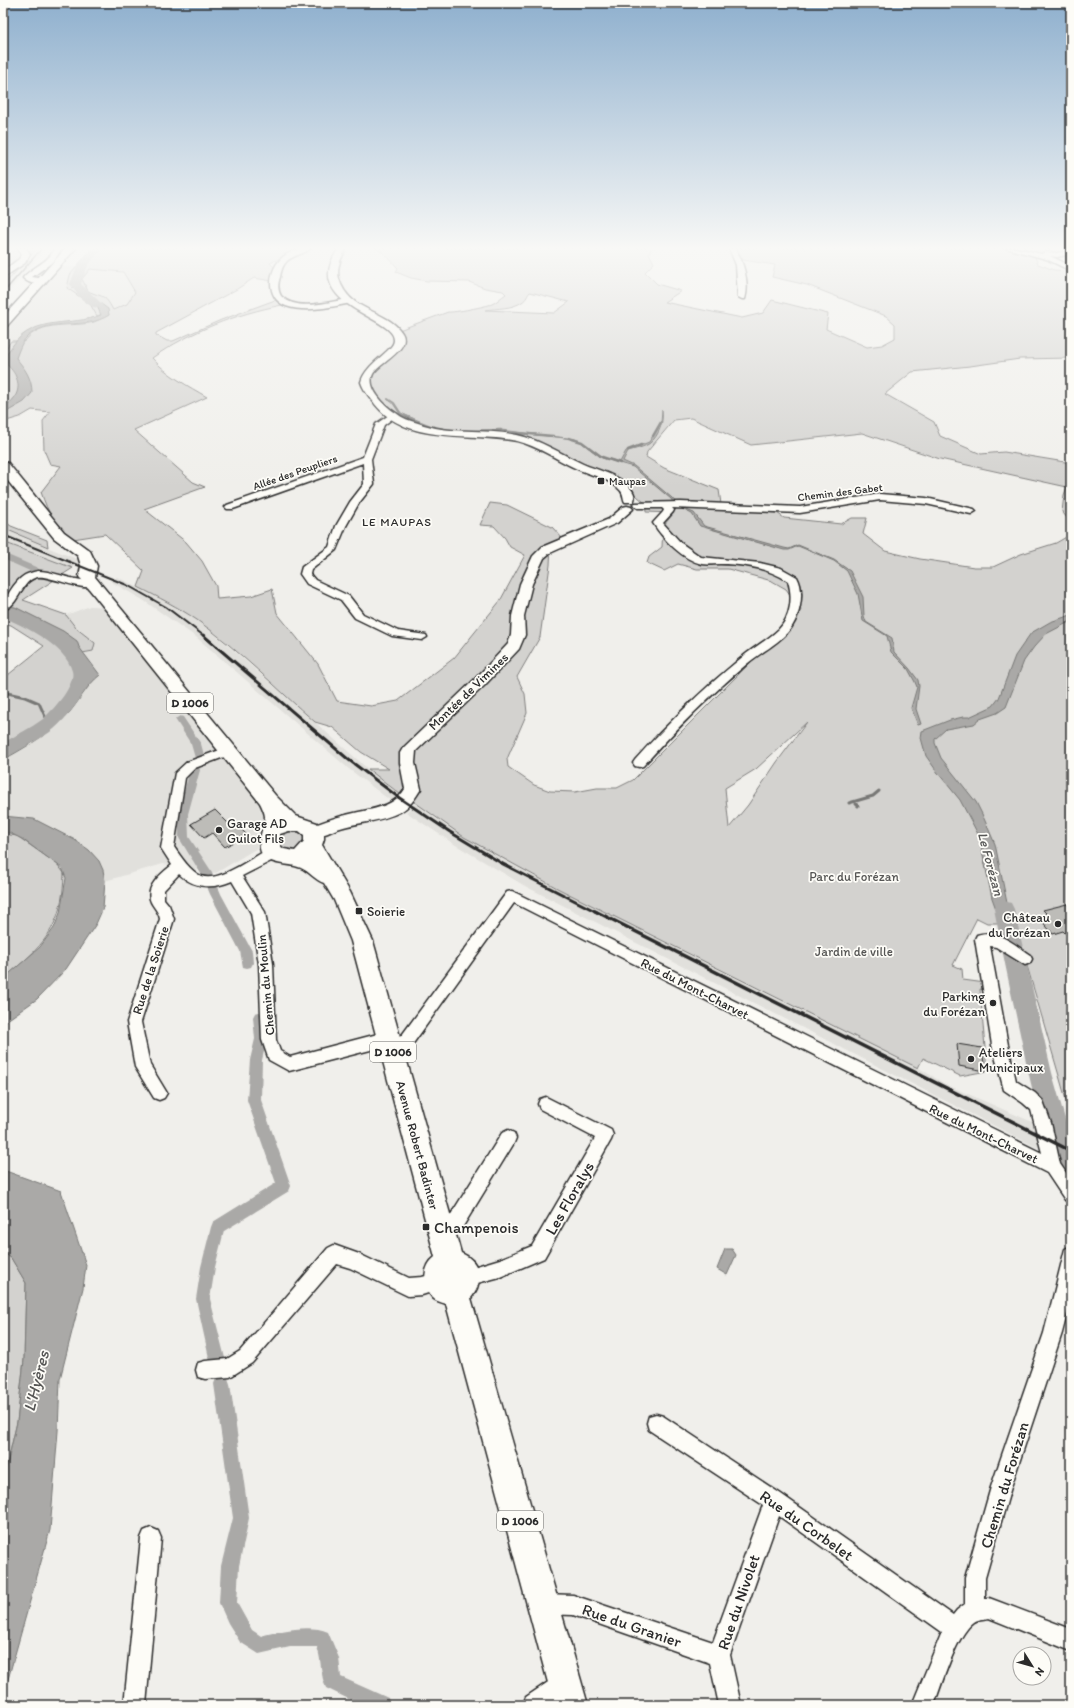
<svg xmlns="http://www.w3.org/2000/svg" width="1074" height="1708" font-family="Itim,sans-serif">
	<rect width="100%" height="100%" fill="#f0efeb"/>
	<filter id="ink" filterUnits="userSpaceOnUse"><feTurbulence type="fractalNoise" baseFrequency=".025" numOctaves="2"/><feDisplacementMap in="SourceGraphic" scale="8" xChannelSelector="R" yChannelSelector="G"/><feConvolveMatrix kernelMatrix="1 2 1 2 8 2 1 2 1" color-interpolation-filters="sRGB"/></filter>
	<g filter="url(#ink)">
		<path fill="#e1e0dc" d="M38 248H47L3 298V286Z
			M61 266 123 272 135 292 127 304 88 319 59 322 41 325 29 330 16 341H11L3 353V334Z
			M3 528 24 538 79 560 73 568 3 542Z
			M117 577 172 604 197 620 232 649 368 769 405 798 396 805 349 769 196 637 143 600 110 581Z
			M90 606 110 607 252 793 266 819 257 848 216 873 163 864 105 881 101 865 34 819 3 816V759L38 739 90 683 100 675 84 654 93 651 95 643 76 628 66 615Z
			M416 803 464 837 559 889 919 1068 945 1084 1071 1139V1165L525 886 454 844 406 812Z"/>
		<path fill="#d3d2cf" stroke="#7f7e7d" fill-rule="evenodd" d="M92 248H300L270 263 275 268 272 281 254 278 237 289 156 333V335L167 341H173L221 320 275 300 282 305C236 314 191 331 152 358 167 375 188 386 207 397L134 430 193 482 205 487 144 509 186 542 202 561 216 586 217 599 251 596 272 589 277 613 318 664 337 701 371 706 398 701 454 658 500 601 525 555 510 547 505 538 494 526 480 525 490 503 507 505 552 527 563 539 551 544 550 565 540 637 517 677 525 694 527 713 507 759 508 767 534 785 550 791 575 792 597 788H617L633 780 753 660 789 632 801 610 786 589 772 581 728 569H697L678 564 664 571 647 563 649 557 662 547 663 526 674 513 646 512 645 503 621 482 521 438 460 435 410 424 377 401 369 376 398 351 399 330 448 312C453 313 487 306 492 304 497 302 501 297 506 294L503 291 485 288 469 282 427 281 411 278 396 272 398 268 385 254 376 248H652L649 253 654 263 645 272 657 284 681 291 664 302 742 318 763 313 772 300 828 314 826 329 867 347 882 345 895 338V324L886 316 807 285 772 277 775 265 743 260 736 248H1031L1038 264 1054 270 1071 271V358L1020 359 970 366 912 372 885 394 934 422 940 436 981 454 1004 452 1071 463V1117L1021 945 1002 932 998 923H987L977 918 953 965 962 969 963 980 985 983 986 990 980 989 987 1071 960 1076 923 1058 918 1068 559 889 464 837 416 803 405 798 368 769H389L361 752 332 727 315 722C276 688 239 650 197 620 178 607 158 597 138 587L144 571 105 534 73 539C55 526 48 513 41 492L61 466 50 464 44 450 43 421 50 412 32 410 20 417 3 422V353L11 341H25C41 319 72 328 94 322 99 320 104 317 109 315L108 312 97 316 90 304 67 288 70 275ZM90 269 123 272 135 292 127 304 113 310C104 293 103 298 88 291L82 279ZM530 292 569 302 554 313 485 310C497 308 512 309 522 302 527 299 527 295 530 292ZM691 418 751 445 862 433 940 459 1067 487 1064 495 1062 512 1070 521 1068 536 1056 543 1021 554 993 567H974L920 559 885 551 863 534 867 518H852L841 524 784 518 777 513 725 509 721 504 719 490 664 468 646 457 647 452 674 420ZM807 722 777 762 748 805 729 828 725 788 756 769Z
			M36 250 3 286V252Z
			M3 520 11 526 47 540 48 547 3 528Z
			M3 542 73 568 23 600 66 615 76 628 95 643 93 651 72 655 81 676C78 682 76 690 73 696 58 720 27 735 3 747V679L44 646 11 625 3 623Z
			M295 831 302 834 305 839C299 849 288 859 280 844 279 835 287 832 295 831Z
			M3 834 17 836 57 864 64 873C63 928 43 946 3 979Z
			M3 1252 11 1258 26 1283 24 1360 17 1422 3 1482Z"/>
		<path fill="#aaa9a7" stroke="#777775" d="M81 285 85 292 108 309 109 315C85 331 51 316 28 336 22 341 19 350 16 358 25 369 32 378 32 393L24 402 3 414V407C14 402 22 390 16 377 14 371 8 366 4 361 5 354 9 351 13 345 35 315 71 327 101 315L97 306 72 287Z
			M387 399 393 402 401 413 432 427 446 429 451 431 501 430 575 439 581 442 601 457 620 462 626 451 649 442 661 423 662 410C664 421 659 436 650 443 645 447 635 449 628 451L623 461 634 466 672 498 679 507 694 513 704 526 784 548 789 549 798 545 834 560 850 571 863 597 864 616 866 622 892 638 894 652 909 668 918 680 919 686 916 709 921 724 918 725 911 708 917 687 915 682 908 669 891 652 887 636 863 621 858 594 847 571 834 561 798 546 789 550H784L700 526 692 514 676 506 671 499 633 467 602 458 581 442 574 439 502 431 451 432 446 429 431 428 400 414 392 402Z
			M3 603 6 606 15 607 63 631 77 641 79 647 100 675C87 685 80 700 69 713 51 733 26 747 3 760V748L48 723 72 697 79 684 81 676V671L74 658 55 638 3 611Z
			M1071 615V621L1046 634 1034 647 1024 661 1006 707 997 713 980 719 974 724 946 729 935 739V743L941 758 976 802 982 814 995 844 1008 908H1006L1015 935 1005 934 992 898 979 836 960 800 938 773 926 756 921 738 922 731 950 720 963 717H969L993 706 999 698 1015 656 1031 633 1050 622Z
			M3 816 34 819 75 840 89 850 99 861 103 870 105 881 103 908 96 924 66 969 37 999 3 1023V979L40 947 54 928 60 913 66 878 62 868 22 839 10 833H3Z
			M3 1170 61 1191 86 1265 83 1288 60 1379 58 1431 50 1530 3 1697V1482L17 1422 24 1360 26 1283 11 1258 3 1252Z
			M725 1249H732L736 1255 727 1275 717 1269Z"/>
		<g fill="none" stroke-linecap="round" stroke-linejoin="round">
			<path stroke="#777775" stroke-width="2" d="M388 399 394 403 401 414 413 419"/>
			<path stroke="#777775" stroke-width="2.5" d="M410 418 435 428
				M465 431 501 430
				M517 433 553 436
				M653 436 661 422
				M569 438 582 442 602 457 620 463
				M628 450 641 445"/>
			<path stroke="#777775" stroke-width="3" d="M3 692 25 697 39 703 48 723
				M849 803 873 796 879 791
				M856 804 858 806"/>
			<path fill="#aaa9a7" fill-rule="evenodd" d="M3 553 38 568 39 570 38 572H32L3 559Z
				M180 716 183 717 201 744 204 755 203 758H195L191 744 175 719Z
				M195 766 199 767 200 770 188 814 189 837 212 872 221 894 252 951 253 963 251 967 247 968 243 967 240 951 210 894 203 877 179 838 178 814 190 770 191 767Z
				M259 1012 263 1013 265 1017 267 1039 262 1060 261 1100 291 1186 289 1191 224 1231 215 1267 210 1299 225 1358 222 1363 217 1366 212 1363 209 1358 196 1299 201 1267 211 1227 213 1222 276 1183 247 1100 250 1060 255 1039 253 1017 255 1013Z
				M222 1376 228 1378 230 1384 249 1518 239 1566 237 1603 252 1630 261 1636C281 1631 309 1624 328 1632L339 1658 341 1677 388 1698 390 1705H361L326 1688C320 1675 322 1661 317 1647H290L259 1654 240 1642 228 1623 219 1603 221 1566 233 1518 214 1384 216 1378Z"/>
			<path fill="#aaa9a7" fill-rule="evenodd" d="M93 248H103L88 265 81 284 103 305 97 308C86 306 76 293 70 284L78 264Z
				M3 606C23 611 43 623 60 635 72 644 91 660 90 676 89 690 65 720 54 729 41 739 24 747 9 756L3 758V743C16 735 31 728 43 719 53 710 76 685 72 671 66 646 24 626 3 617Z
				M1004 901 1011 903 1014 909 1052 1073 1071 1140V1185L1062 1182C1041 1133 1030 1081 1019 1029 1010 989 1002 949 994 909L997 903Z"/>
		</g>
		<path fill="#bdbcb8" stroke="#2b2b2b" d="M215 810 228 823 232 820 246 834 225 847 212 833 204 838 191 824Z
			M1071 903V939L1063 931 1053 934 1039 918 1047 914 1043 910Z
			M957 1044 982 1048 985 1071 959 1066Z"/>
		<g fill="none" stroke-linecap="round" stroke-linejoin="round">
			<defs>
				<path id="minor" d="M303 248H311C297 259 284 253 280 277 278 283 277 289 281 296 297 312 328 302 348 299H351V303C331 307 306 313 286 306 265 298 268 269 283 257 289 252 296 250 303 248Z
					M729 248H735C743 261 750 283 745 299H742L738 297 736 265Z
					M1006 248H1016L1042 254 1045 252 1057 253 1071 250V254L1057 257 1050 256 1071 266V271L1046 259Z
					M392 413 396 416 384 425 371 459 374 484 359 503 346 526 336 550 311 570 310 574 315 580 349 596 363 614 398 631 426 635 427 637 422 640 392 636 355 618 341 600 307 584 300 574 302 567 329 547 336 526 350 502 364 484 363 463 233 509H227L225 507 227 505 363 457 376 424Z
					M880 494 926 498 974 509 976 511 971 514 926 504 880 500 800 513 672 508 674 510 673 512 663 523 681 543 701 557 760 563 781 568 797 577C806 593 799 621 787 633 776 645 760 653 748 663 710 695 676 729 643 766L639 767 635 766 633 763 635 760C667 724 702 690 740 659 752 648 768 640 779 629 791 616 793 597 788 581 768 568 744 564 720 564 714 564 708 565 702 564 683 560 663 539 653 523L663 512 664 510 662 508H638L633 505 635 503 681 502 800 507Z
					M38 571C51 571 63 577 76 579 83 581 92 579 97 584 88 595 51 575 38 577 20 580 20 606 3 610 3 600 15 581 25 575 29 573 33 572 38 571Z
					M228 747 232 748 234 751 232 754 195 768 185 778 174 847C181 857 190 871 201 876 220 883 252 857 269 849L274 848 279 849 280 853 279 857 242 876 265 912 273 964 276 1040 280 1051 290 1057 389 1031 394 1033 396 1040 402 1035 507 892 512 891 1042 1153 1031 1110 1023 1103 1004 1090 992 1045 975 939 977 935C996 928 1015 945 1030 955L1032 959 1030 963 1025 965 996 947 990 946 1008 1045 1016 1081 1035 1093 1043 1101 1051 1123 1060 1164 1071 1180V1202L1065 1200 1047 1173 514 903 412 1045C405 1051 396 1056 387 1053L384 1048 386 1046 289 1071 269 1060 262 1040 259 964 251 913 232 881C213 889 195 889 179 874L164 890V899L169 905 174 919 141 1022 150 1065 167 1093 164 1098 159 1100 154 1098 135 1067 127 1022 160 919C159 912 154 908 151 902 144 887 162 873 172 865L161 848 175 773 187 762Z
					M546 1097 611 1130 613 1135 611 1140 544 1258 500 1277 466 1286 460 1283 457 1277 460 1271 500 1259 532 1246 595 1138 540 1109 538 1104 540 1099Z
					M508 1130 514 1133 516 1138 514 1143 462 1228 440 1237 434 1235 432 1229 434 1223 450 1216 502 1133Z
					M334 1245 359 1254 409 1278 422 1277 438 1273 444 1276 447 1282 444 1288 422 1295 408 1296 350 1268 337 1264 252 1363 230 1377 205 1379 198 1377 196 1370 198 1363 205 1361 227 1359 240 1351 328 1248Z
					M1071 1246V1298L1062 1333 1011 1487 985 1578V1598H989L1071 1629V1651L989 1618C984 1619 978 1619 974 1622 956 1635 942 1684 934 1705H912L942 1632 779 1516 730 1655 741 1705H719L710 1663 573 1615 543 1614 536 1611 533 1604 536 1597 543 1594 573 1595 713 1642 763 1505 649 1430 647 1423 649 1416 656 1414 663 1416 781 1494 953 1615 957 1610 965 1604V1578L991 1487 1044 1333 1065 1249Z
					M151 1528 158 1531 161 1538 146 1705H124L141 1538 144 1531Z
					M565 1673 573 1676 576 1684 573 1692 553 1705H523L526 1697 557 1676Z"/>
				<path id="tertiary" d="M18 248H26L30 254 25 263 3 278V271L19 259 22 254Z
					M54 248H62L54 261 32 277 45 279 46 281 45 283C37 285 29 284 23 278 31 267 51 262 54 248Z
					M339 248H347C341 257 336 268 339 279 349 313 387 309 402 333 412 349 379 363 373 374 366 388 385 406 396 413 402 418 410 421 418 423 449 435 484 428 517 435 541 440 561 454 583 464 597 470 612 473 624 482 630 487 638 495 633 502H625C623 499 624 495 621 491 610 478 589 475 575 468 556 459 537 446 517 441 469 431 404 447 372 400 368 395 363 389 361 382 366 363 394 351 394 340 395 316 298 306 339 248Z
					M627 506 631 507 633 509 617 523 550 553 544 558 532 584 524 616 525 635 519 649 484 686 416 751 415 763 421 789C415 798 410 807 400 812 381 822 357 822 337 829 327 833 317 839 307 836L305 832 307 828C320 823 333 818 346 815 368 809 393 809 405 789L400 763V753L403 748 474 680 508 644 511 635 512 616 520 584 533 556 542 547 609 519 623 507Z"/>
				<path id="primary" d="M66 248H76L7 326 3 327V317Z
					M3 462 8 463 64 532 90 551 97 566 95 577 275 795 296 816 317 823 324 833V839L322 845 350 892 373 941 461 1253C480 1261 485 1281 471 1298L588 1705H554L446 1304C441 1302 435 1301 432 1297 422 1285 423 1266 435 1257L351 941 334 900 324 883C315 880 310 872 301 868 292 864 281 865 271 861 251 852 263 833 265 817 265 813 262 807 260 803L82 580 79 577 81 566 78 556 54 538 3 475ZM289 831H299L304 835V841L295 851 284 849 280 846V834Z"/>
			</defs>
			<use href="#minor" stroke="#2b2b2b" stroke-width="3"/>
			<use href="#tertiary" stroke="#2b2b2b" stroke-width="3"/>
			<use href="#primary" stroke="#2b2b2b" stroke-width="3"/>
			<use href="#minor" fill="#fdfcf7" fill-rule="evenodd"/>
			<use href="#tertiary" fill="#fdfcf7" fill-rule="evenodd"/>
			<use href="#primary" fill="#fdfcf7" fill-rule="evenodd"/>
			<path stroke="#2b2b2b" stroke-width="1.5" d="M3 293 42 248"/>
			<path stroke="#2b2b2b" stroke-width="2" d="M3 535 127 585 166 607 204 636"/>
			<path stroke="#2b2b2b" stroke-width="3" d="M203 635 349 760 398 797 450 832 503 864 597 912"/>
			<path stroke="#2b2b2b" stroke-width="3.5" d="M595 911 1071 1151"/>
		</g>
	</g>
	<linearGradient id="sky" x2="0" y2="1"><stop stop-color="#8fb0ce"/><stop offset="0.51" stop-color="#f8f8f6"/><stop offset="1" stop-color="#f8f8f6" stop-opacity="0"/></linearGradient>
	<rect width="1074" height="487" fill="url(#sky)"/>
	<g fill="#2b2b2b" stroke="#fdfcf7" stroke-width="1.5">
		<rect x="597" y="477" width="8" height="8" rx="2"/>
		<circle cx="219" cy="830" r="4"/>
		<rect x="355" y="907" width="8" height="8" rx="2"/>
		<circle cx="1058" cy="924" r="4"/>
		<circle cx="993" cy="1003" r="4"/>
		<circle cx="971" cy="1059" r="4"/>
		<rect x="422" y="1223" width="8" height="8" rx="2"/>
	</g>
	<g text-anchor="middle" stroke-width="3.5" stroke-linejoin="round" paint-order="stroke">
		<g font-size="11" fill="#2b2b2b" stroke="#fdfcf7">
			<text transform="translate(295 472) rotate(-19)" y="4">Allée des Peupliers</text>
			<text transform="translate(840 492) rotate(-7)" y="4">Chemin des Gabet</text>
		</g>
		<g font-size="11" fill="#2b2b2b" stroke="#fdfcf7" text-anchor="start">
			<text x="609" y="485">Maupas</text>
		</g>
		<g font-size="12" letter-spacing="1" fill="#2b2b2b" stroke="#fdfcf7">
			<text x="397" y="526">LE MAUPAS</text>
		</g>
		<g fill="#fdfcf7" stroke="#6a6a68" stroke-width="1">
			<rect x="167" y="693" width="46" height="20" rx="3"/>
			<rect x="370" y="1042" width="46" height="20" rx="3"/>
			<rect x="497" y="1511" width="46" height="20" rx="3"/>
		</g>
		<g font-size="12" font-weight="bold" fill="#2b2b2b">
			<text x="190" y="707">D 1006</text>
			<text x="393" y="1056">D 1006</text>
			<text x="520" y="1525">D 1006</text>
		</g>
		<g font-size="13" fill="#2b2b2b" stroke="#fdfcf7">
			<text transform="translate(468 691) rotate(-44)" y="5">Montée de Vimines</text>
			<text transform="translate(150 970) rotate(-72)" y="5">Rue de la Soierie</text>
			<text transform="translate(265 985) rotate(-95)" y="5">Chemin du Moulin</text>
			<text transform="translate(695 988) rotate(27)" y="5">Rue du Mont-Charvet</text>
			<text transform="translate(984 1133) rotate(26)" y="5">Rue du Mont-Charvet</text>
			<text transform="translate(418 1145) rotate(75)" y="5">Avenue Robert Badinter</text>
		</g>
		<g font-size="13" fill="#2b2b2b" stroke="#fdfcf7" text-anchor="start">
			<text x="227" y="828">Garage AD<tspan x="227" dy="15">Guilot Fils</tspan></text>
			<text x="367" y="916">Soierie</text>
			<text x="1050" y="922" text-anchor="end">Château<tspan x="1050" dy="15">du Forézan</tspan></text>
			<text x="985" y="1001" text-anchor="end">Parking<tspan x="985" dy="15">du Forézan</tspan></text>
			<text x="979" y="1057">Ateliers<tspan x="979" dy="15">Municipaux</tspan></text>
		</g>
		<g font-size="13" fill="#555554" stroke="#fdfcf7">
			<text x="854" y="881">Parc du Forézan</text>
			<text x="854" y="956">Jardin de ville</text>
		</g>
		<g font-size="14" font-style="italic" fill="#575756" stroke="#fdfcf7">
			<text transform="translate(991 864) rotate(75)" y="5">Le Forézan</text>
		</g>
		<g font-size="16" fill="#2b2b2b" stroke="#fdfcf7">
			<text transform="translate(569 1198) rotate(-60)" y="6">Les Floralys</text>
			<text transform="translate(1004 1485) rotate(-73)" y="6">Chemin du Forézan</text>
			<text transform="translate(807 1525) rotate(35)" y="6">Rue du Corbelet</text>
			<text transform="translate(738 1602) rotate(-71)" y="6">Rue du Nivolet</text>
			<text transform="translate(632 1625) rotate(19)" y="6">Rue du Granier</text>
		</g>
		<g font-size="16" fill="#2b2b2b" stroke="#fdfcf7" text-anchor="start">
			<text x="434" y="1233">Champenois</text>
		</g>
		<g font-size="17" font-style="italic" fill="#575756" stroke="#fdfcf7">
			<text transform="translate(36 1381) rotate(-76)" y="6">L'Hyères</text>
		</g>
	</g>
	<rect width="1074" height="1708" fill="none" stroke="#fdfcf7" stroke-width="16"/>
	<rect x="8" y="8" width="1058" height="1692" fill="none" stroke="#2b2b2b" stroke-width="1.5" filter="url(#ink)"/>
	<g transform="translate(1032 1666) rotate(127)"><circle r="19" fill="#fdfcf7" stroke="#a9a8a5"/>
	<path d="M0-3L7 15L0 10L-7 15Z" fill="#2b2b2b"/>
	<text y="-6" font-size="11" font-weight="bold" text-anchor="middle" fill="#2b2b2b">N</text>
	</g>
</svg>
